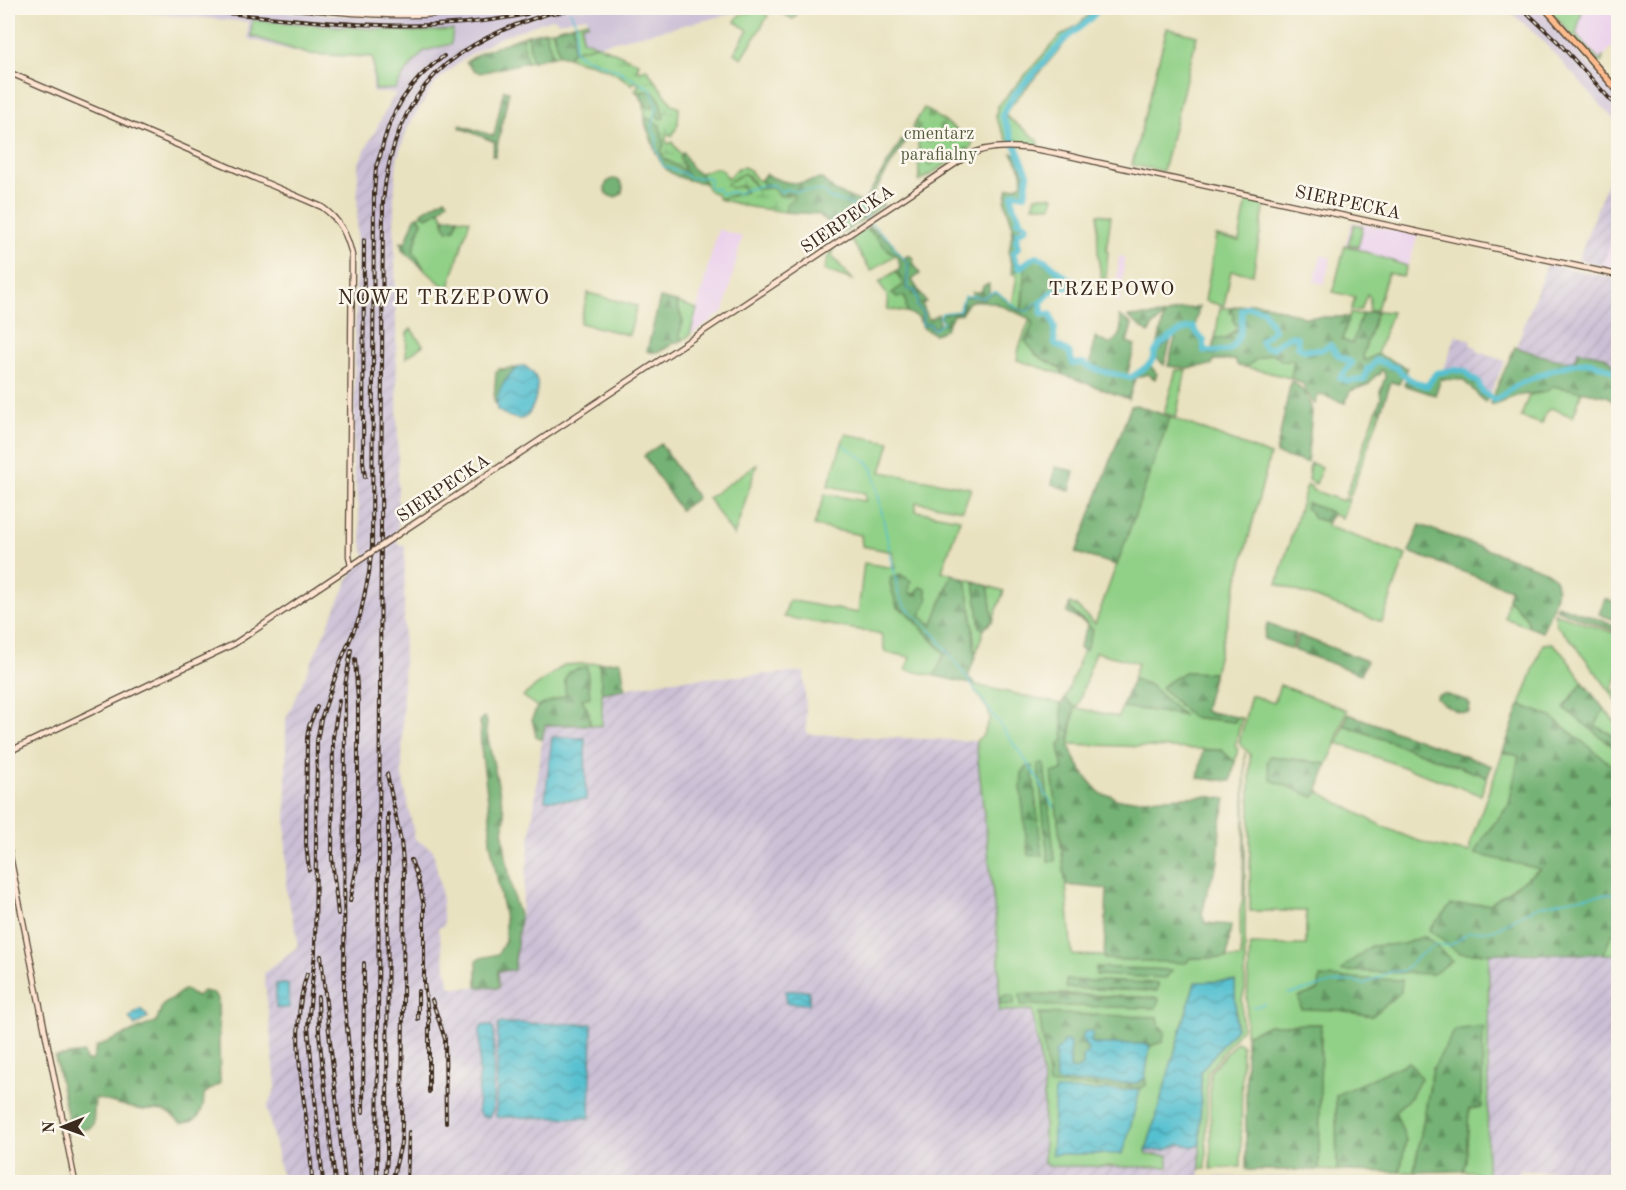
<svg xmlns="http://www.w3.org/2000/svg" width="1626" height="1190" font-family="'Old Standard TT',serif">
	<defs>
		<pattern id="industrial-furrows" width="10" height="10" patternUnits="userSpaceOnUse" patternTransform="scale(1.5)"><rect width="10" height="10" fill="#cbbfd6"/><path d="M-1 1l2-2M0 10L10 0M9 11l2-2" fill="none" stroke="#afa4b7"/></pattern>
		<pattern id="forest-firs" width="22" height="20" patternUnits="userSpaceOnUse" patternTransform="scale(1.5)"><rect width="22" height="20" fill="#74b274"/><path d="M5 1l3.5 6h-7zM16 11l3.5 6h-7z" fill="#60915f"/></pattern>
		<pattern id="wetland-marsh" width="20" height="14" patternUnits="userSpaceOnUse" patternTransform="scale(1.5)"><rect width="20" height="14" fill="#91d087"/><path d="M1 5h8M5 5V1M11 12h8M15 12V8" fill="none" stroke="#78a96e"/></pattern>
		<pattern id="cemetery-stones" width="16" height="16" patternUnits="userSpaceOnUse" patternTransform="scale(1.5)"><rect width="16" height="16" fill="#91d087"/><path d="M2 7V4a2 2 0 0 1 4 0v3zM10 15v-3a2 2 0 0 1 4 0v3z" fill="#78a96e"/></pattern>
		<pattern id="water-waves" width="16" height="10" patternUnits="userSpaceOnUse" patternTransform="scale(1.5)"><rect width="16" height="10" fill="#55c0d0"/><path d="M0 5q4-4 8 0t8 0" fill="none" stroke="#489ca8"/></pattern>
	</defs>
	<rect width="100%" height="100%" fill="#fbf7ec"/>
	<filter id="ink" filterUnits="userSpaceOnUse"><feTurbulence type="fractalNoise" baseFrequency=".0167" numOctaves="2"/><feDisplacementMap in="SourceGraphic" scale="12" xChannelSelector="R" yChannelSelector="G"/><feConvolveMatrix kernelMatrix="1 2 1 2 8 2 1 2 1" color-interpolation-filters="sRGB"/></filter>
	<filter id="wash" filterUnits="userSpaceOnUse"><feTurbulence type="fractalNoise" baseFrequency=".008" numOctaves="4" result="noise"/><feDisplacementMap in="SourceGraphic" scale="24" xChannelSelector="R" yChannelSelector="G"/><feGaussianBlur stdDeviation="1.35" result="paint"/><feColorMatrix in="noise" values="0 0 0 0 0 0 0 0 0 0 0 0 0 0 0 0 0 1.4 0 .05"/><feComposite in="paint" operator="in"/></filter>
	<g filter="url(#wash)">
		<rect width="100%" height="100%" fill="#e9e2c0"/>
		<path fill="#ebd1ec" d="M1583 8H1618V40L1599 61 1576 34Z
			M1352 222 1418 235 1408 266 1345 245Z
			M1618 223V269L1602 266Z
			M718 229 742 237 724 311 690 335Z
			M1321 255 1331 258 1324 284 1314 282Z
			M1119 256 1125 257 1120 304 1115 301Z"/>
		<path fill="url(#industrial-furrows)" d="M457 45 466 57 442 77 432 88 408 127 397 159 394 199 398 452V527L395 533 398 545H405L402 775 415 839 433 850 441 890 444 926 438 928 450 987 498 988 497 971 514 969 544 725H601L602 693 673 680 804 672 807 734 976 741 999 950V1010H1032L1044 1084V1163L1167 1167 1168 1155H1148L1146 1151 1166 1150 1180 1144 1195 1147 1200 1145V1177L1318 1178V1182H283L267 1108 276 1086 264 973 297 947V937L286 890V719L354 567 367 558 363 551 353 464 358 164 390 102 409 73 429 56 448 47Z
			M1618 153V223L1602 266 1578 260Z
			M1547 264 1618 279V298L1613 320H1618V373L1614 374 1576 359 1572 361 1556 359 1516 347Z
			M1456 335 1471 341 1470 345 1477 347 1476 351 1505 361 1490 394 1482 389 1481 383 1466 371 1458 370 1443 372Z
			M1489 953 1618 954V1172L1520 1171 1519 1178H1487Z"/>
		<path fill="#cbbfd6" d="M91 8H238L378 18 416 19 456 15 491 8H757L598 45 582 39V25L588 24 587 17 558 22 554 18 499 38 466 57 457 45 448 47 429 56 409 73 397 93H373L372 58 308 55 248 39V22Z
			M1506 8H1538L1545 14 1618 97V124L1539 37Z"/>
		<path fill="#91d087" stroke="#667d52" stroke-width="1.5" fill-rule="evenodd" d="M772 8H801L793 19Z
			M1096 8H1102L1093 18 1070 37 1006 111V116L1038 140V146L1009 144 996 118 997 107 1059 37 1078 25Z
			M1548 8H1583L1576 34 1599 60 1603 57 1602 62H1596Z
			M760 10 768 16 742 58 734 53 748 30 735 22 739 15Z
			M252 20 415 32 453 30 451 44 424 51 405 73 395 89 375 90 373 57 308 54 251 36Z
			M588 21V24L582 25V39L598 45 573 51 574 24Z
			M1167 28 1197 36 1163 171 1132 165Z
			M552 30 559 55 553 56 545 31Z
			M528 35 532 61 527 62 522 37Z
			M744 167 750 170 757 180H761L766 187 757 189 748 175 738 176 727 184 742 186 746 192 719 199 717 194 709 191 700 173 716 168 723 170 726 177 728 178 738 168Z
			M1036 196H1054L1052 206H1033Z
			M1247 199 1265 203 1253 274 1231 271 1224 306 1205 301 1216 236 1239 241Z
			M440 210 444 218V225L455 229 458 218 470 220 448 290 425 270 413 251 422 222 418 216 423 214 427 217Z
			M1098 214 1111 216 1106 251 1108 252 1105 289C1097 269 1097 235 1098 214Z
			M1354 224 1363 227 1358 247 1348 244Z
			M867 228 895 255 871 271 850 238Z
			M1345 245 1407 266 1403 277 1388 273 1377 309 1369 312 1370 297 1367 294 1361 310 1351 311 1355 297 1333 292Z
			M834 249 832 256 853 280 824 270 830 252Z
			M1025 265 1021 310 1012 305 1017 275 1012 274V271H1017L1018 268 1020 269Z
			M896 271 904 285 892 293 905 297 907 312 887 309C891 298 884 291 879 282Z
			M588 293 637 306 629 335 580 323Z
			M676 302 697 309 690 335 683 340 678 335 683 322Z
			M1220 308H1230V313H1233L1234 324 1239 326 1225 339 1215 338Z
			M1377 311 1392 312 1377 354 1367 361 1364 360 1363 354Z
			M1350 314H1362L1353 344 1342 340Z
			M1030 319 1033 324 1036 355 1060 368 1064 375 1017 360 1019 348Z
			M411 329 423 345 406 358 407 333Z
			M1272 353 1283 361 1294 360 1291 378 1246 367 1257 358Z
			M1176 370H1186L1176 417 1164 413Z
			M1552 386 1582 391 1573 417 1551 408 1546 412 1542 424 1521 417 1529 395 1546 392Z
			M1377 409 1381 410 1350 496 1346 495Z
			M1170 417 1270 455 1214 673 1184 672 1191 717 1234 722 1237 717 1242 718 1235 746 1238 748 1235 762 1221 750 1069 744 1075 707 1065 699 1083 651 1086 650 1088 624 1073 612 1069 606 1070 603 1076 606 1095 624ZM1095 652 1138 663 1133 679 1150 685 1182 715 1122 707 1119 717 1077 708Z
			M845 434 890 442 881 472 971 488 963 510 916 502V511L960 519 942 571 952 574 933 626 920 615 928 600 908 592 897 607 908 613 944 653 935 676 906 670 910 657 885 652 881 634 784 617 789 600 858 613 864 563 895 568 893 552 862 546 861 535 814 526 825 494 865 501V493L828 486Z
			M1310 463 1322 467 1316 484 1308 480Z
			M757 464 734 536 708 498Z
			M1308 485 1311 486 1312 490 1343 501 1345 498 1349 499 1342 518 1332 514 1329 511 1311 512 1314 518 1328 522 1327 526 1406 555 1382 622 1277 584 1306 488Z
			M966 579 974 581 980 627 984 629 975 657 972 617Z
			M988 586 1004 591 993 620Z
			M1508 599 1526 617 1529 627 1505 618Z
			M1554 613 1618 634V675L1612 689 1618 692V702L1573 642 1557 626Z
			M1552 643 1562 652 1583 682 1564 708 1618 750V770L1551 717 1520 705 1543 644Z
			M599 663 602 693V726L590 725 589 713 582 699 567 695 537 707 523 696 564 665Z
			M971 684 1061 704 1064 740 1059 744 1063 771 1052 772 1066 885 1072 955 1104 956V959L1241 958 1240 911 1243 898 1245 752V989L1242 1000V1028L1207 1073 1206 1169H1200L1201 1071 1236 1028 1235 981 1195 982 1146 1151 1148 1155H1168V1167L1048 1166V1164H1044V1084L1032 1010 999 1011V1004H1014L1013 995 999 996V950L976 741 983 735 990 718 988 710ZM1158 983 1157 991 1066 988ZM1065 994 1158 998 1159 1000 1155 1008 1021 1004V994ZM1039 1013 1162 1042 1150 1046 1145 1078 1146 1085 1043 1037Z
			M1280 685 1347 710 1335 743H1337L1344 725 1487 777 1481 795 1337 743 1327 764 1270 756 1313 797 1320 792C1366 818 1416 848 1470 852V843L1503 752 1519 756 1509 805 1485 835 1541 868 1490 904 1451 905 1459 953H1489L1487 1177 1618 1178V1182H1481V1178L1473 1171H1463L1466 1161 1469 1108 1482 1107V1027L1433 1068 1414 1172H1400L1406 1140 1395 1111 1411 1097 1336 1095 1337 1171 1319 1170 1321 1024 1269 1025 1246 1035C1246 1005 1249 975 1250 945H1306V911H1250V754L1239 743 1251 695 1274 703ZM1425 936 1343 970 1371 946 1404 944ZM1320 978 1372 1016 1340 1010 1299 997 1319 990Z
			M1604 709 1618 725V738L1595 726Z
			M1612 934H1618V954H1603Z
			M1236 1042 1241 1044 1242 1046 1241 1167 1211 1169 1210 1075 1212 1070Z"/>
		<path fill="url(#forest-firs)" stroke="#586e49" stroke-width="1.5" d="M574 24 573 51 568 57 559 55 553 30Z
			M545 31 553 56 532 61 528 35Z
			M522 37 527 62 480 73 472 69 466 62 482 52Z
			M504 90 509 91 495 156 492 155 495 142 459 127 460 125 494 136Z
			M644 91H653L660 99 664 118 660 119 652 108H648L638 94Z
			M645 117 660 125 664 145 661 153 664 158 684 166 680 158 683 152 693 170 700 173 705 183C671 179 661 171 651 139 649 130 644 126 645 117Z
			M905 135 908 137 871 197 884 205 842 234 818 214 785 212 788 193 780 197 772 188 766 187 761 180 765 174C775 179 786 184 798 183 806 183 814 179 822 179L835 191 863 203Z
			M1012 153 1019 155 1025 169 1024 195 1016 192 1012 194 1013 206 1019 218 1016 221 1021 224 1016 240 1018 246 1012 253 1018 271H1012L1009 253 1013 227 1005 202 1008 188C1033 187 1020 165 1012 153Z
			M605 188a9 9 0 1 1 18 0a9 9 0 1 1-18 0Z
			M445 198 448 201 440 210 427 217 423 214 422 212Z
			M418 216 422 222 413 251 425 270 402 250 401 242 405 243 415 218Z
			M452 217 458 218 455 229 448 231 444 225V218Z
			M869 226 893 244 902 260 907 262C910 272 904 280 906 289L915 292 918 302 916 306 922 313 921 323 923 326 929 325 931 329H935L943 322 941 316 942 314 960 312 964 297H975L982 299 986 297 972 296V292H981L983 286 989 284V293L986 296 995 292C1016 301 1014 324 1039 303L1041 307 1040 314 1044 316 1049 315 1055 328 1052 334 1054 345 1069 353 1073 366 1083 364C1095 373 1114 371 1129 379L1150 365 1157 374 1155 379 1147 374 1135 378 1129 399 1064 375 1060 368 1036 355 1025 341 1033 324 1030 319C1012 311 989 296 969 302L961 314 953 315 945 330 935 334C925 330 920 328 919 318L907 312 905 297H897L892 293 903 285 896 271 900 269C900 261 896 254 889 251L867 228Z
			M909 255 914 259 913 262 920 274 912 280 926 302 922 304 928 318 931 319 938 314 939 324 934 328 930 323 923 324V312L918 307 919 302 916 291 907 288 909 262 904 258Z
			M1036 256C1050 262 1058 276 1072 281L1073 286 1049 293 1029 310 1022 311 1025 265Z
			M660 298 676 302 683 322 679 335 683 340 679 342H675C666 348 658 355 647 351Z
			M1253 303 1265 304 1304 317H1349L1342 340 1352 344 1362 314 1377 311 1363 354 1364 360H1367L1377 354 1407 368 1405 375 1398 368C1390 367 1384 361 1375 360L1371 366 1366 369 1363 380H1346L1341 377 1353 361C1348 359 1341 357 1337 354 1331 347 1333 339 1321 349H1304L1298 347 1299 341 1297 336C1287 334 1281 339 1275 347H1266L1263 345 1262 339 1275 329 1264 309 1253 306 1241 309 1239 326 1234 324 1233 313H1230V308Z
			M1199 307 1195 327H1185L1157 348 1164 316 1152 327 1149 333 1128 317 1165 315 1181 309Z
			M1247 307 1263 311 1273 330 1263 336 1260 340 1261 345 1266 349 1276 348C1282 340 1287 336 1297 338V348L1321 351 1330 346 1339 357 1351 363 1342 373 1340 379 1347 382 1364 381 1368 370 1371 369 1376 361 1391 368 1397 369 1403 375 1399 384 1391 382 1381 410 1377 409 1381 398 1380 391 1385 378 1384 372 1381 370 1379 375H1376L1369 384 1350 391 1345 403 1321 395 1318 396 1315 404 1306 393 1303 384 1291 378 1294 360 1283 361 1272 353 1257 359 1246 367 1238 366 1235 360H1214L1212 365 1186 368 1168 366 1176 335 1186 328H1194V333L1203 341 1204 351C1211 351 1219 353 1227 352 1242 350 1242 322 1243 310Z
			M1119 316 1132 324 1127 342 1135 345 1127 376 1107 369 1090 367 1095 337 1109 344C1122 338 1123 328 1119 316Z
			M1239 328 1236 343 1230 349 1213 350 1215 338 1226 339Z
			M1171 340 1164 365 1156 357V353Z
			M1515 347C1529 351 1563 365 1576 359L1578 351 1603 356 1612 362 1614 374 1618 373V405L1607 396 1553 386 1546 392 1515 396 1495 405 1490 403Z
			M516 368 509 376 495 403 494 400 496 372 499 369Z
			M1455 371 1465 372 1471 379 1479 384 1478 388 1482 395 1489 397 1485 402 1463 380 1441 379 1435 395 1404 385 1407 377C1415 379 1418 387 1428 387L1435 375Z
			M1291 381C1302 386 1310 400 1312 412L1307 462H1304L1276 454Z
			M1136 405 1170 417 1117 565 1076 553 1131 406Z
			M661 444 697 498 680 510 644 456Z
			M1055 467 1074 471 1070 491 1052 484Z
			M1307 503 1329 511 1332 514 1328 522 1313 518 1311 512 1305 508Z
			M1420 525 1543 570C1547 572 1552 575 1555 579 1562 590 1547 620 1542 632L1529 627 1526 617 1508 599 1510 589 1409 552Z
			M900 574 911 581 909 592 915 595 920 587 926 589 928 600 920 615 932 626 952 574 966 579 972 617 975 657 968 677 975 685 935 676 944 653 908 613 897 607 890 584 891 577Z
			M974 581 988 586 993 620 984 629 980 627Z
			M1605 599 1618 603V621L1599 614Z
			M1557 605 1618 626V632L1555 609Z
			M1069 606C1075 616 1085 622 1093 630L1086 650 1079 648 1088 624 1067 613Z
			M1267 624 1296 634 1292 649 1264 639Z
			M1298 635 1367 661 1361 674 1294 650Z
			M621 661 625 689 602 693 599 663Z
			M587 667 590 697 582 699 589 713 590 725H545L542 740 536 736 532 719 537 707 566 695C562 675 566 670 587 667Z
			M1184 672 1214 673 1204 711 1237 717 1235 722 1191 717 1161 687Z
			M1133 679 1150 685 1183 715 1122 707Z
			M1583 682 1604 709 1595 726 1618 738V750L1564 708Z
			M1444 694 1467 701 1470 705 1469 712C1460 715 1444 705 1436 698L1438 695Z
			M1065 699 1075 707C1073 718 1068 734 1070 745 1072 760 1091 786 1103 795H1111L1116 799 1121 800 1206 796 1226 799 1220 825 1218 862 1208 889 1202 914 1205 923 1231 925 1227 958H1191L1186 963 1104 959 1107 889 1066 885 1052 772 1063 771 1059 744 1064 740 1061 704Z
			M1520 705 1551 717 1618 770V934H1612L1603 954 1459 953 1429 930 1451 905 1490 904 1540 869 1475 854 1485 835 1509 805 1519 756 1503 752Z
			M1348 714 1492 766 1487 777 1344 725Z
			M484 717 487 722 486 730 505 816 503 834 506 858 514 899 520 918 514 970 498 971 499 988 477 987V959L498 954 505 941V919L490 841V815L481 748 480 720Z
			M1203 750H1221L1235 762 1231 781 1198 778Z
			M1270 756 1327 764 1318 790 1320 792 1314 797 1271 780 1267 762Z
			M1044 763 1055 861H1048L1038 764Z
			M1028 766H1032L1042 856 1028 855 1021 790 1022 773Z
			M1425 936 1452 961 1433 974 1342 971 1344 967 1371 946 1404 944Z
			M1096 967 1172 970 1166 978 1096 975Z
			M1320 977 1402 980 1401 992 1372 1016 1340 1010 1301 1009 1299 997 1319 990Z
			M1066 980 1158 983 1157 991 1066 988Z
			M185 989 191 994 197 997 203 991 213 993 218 999 220 1083 204 1094C204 1110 200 1123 181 1123 161 1104 160 1113 137 1109 123 1106 109 1101 95 1098L93 1125 88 1129 70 1128 55 1057 84 1053 86 1061 93 1060 96 1047 157 1021 162 1006Z
			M1020 994 1158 998 1159 1000 1156 1008 1021 1005Z
			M1014 995V1005L999 1004V996Z
			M1039 1013 1158 1017 1160 1026 1165 1032 1162 1042 1150 1046 1146 1044H1095L1091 1041 1085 1045 1088 1049 1086 1055 1083 1056V1066L1076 1070 1070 1069V1045H1063L1056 1080 1137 1083 1145 1078 1146 1085 1141 1088 1049 1085Z
			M1321 1024 1319 1170H1248L1246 1169V1035L1269 1025Z
			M1483 1026 1482 1107 1469 1109 1466 1161 1463 1171 1414 1172 1433 1068 1455 1030Z
			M1409 1062 1421 1078 1411 1097 1395 1111 1406 1140 1400 1172 1337 1171 1336 1095Z"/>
		<path fill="url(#wetland-marsh)" stroke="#667d52" stroke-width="1.5" d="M598 45 639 63 637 70 642 71 646 68 672 104 679 108 678 124 672 137 669 135 666 137V141L669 144 672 142 681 155 680 159 684 167 681 169 664 158 661 153 664 145 660 125 645 117 644 103 648 108H652L653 105 656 106 657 116 660 119 664 118 660 99 653 92 644 91 638 94 635 90 639 85 635 81 632 85C622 76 605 68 592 64 583 62 576 61 568 57L573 51Z
			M744 173 757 189 772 188 780 196 792 193 794 199 786 204 785 212 750 207 719 199 746 192 742 186 731 188 726 184Z"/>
		<path fill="url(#cemetery-stones)" stroke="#667d52" stroke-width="1.5" d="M924 108 973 140 971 148 919 182 918 134 912 128Z"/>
		<path fill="url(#water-waves)" stroke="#487577" stroke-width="1.5" d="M521 366H525C530 370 535 374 537 381 539 390 532 419 520 419 512 419 503 414 497 410 494 395 507 373 521 366Z
			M552 737 585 738 586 800H545Z
			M1235 981 1236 1028 1201 1071 1200 1145 1195 1147 1180 1144 1166 1150 1146 1151 1195 982Z
			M276 984H288L289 1008H276Z
			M807 990 809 993V1004L786 1003V991Z
			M141 1009 148 1017 135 1026 129 1018Z
			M500 1023 592 1024 590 1118 496 1117 498 1026Z
			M487 1025 491 1026 494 1029 493 1110 489 1117 481 1116 478 1110 480 1030 482 1026Z
			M1089 1031 1093 1033 1091 1041 1095 1044H1147L1150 1046 1145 1078 1137 1083 1058 1082 1056 1080 1055 1052 1063 1045V1041H1068L1070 1044V1069L1076 1070 1083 1066V1056L1086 1055 1088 1049C1084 1043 1080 1040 1084 1032Z
			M1055 1090H1140L1123 1154H1052Z"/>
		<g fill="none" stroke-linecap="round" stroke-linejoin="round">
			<path stroke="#55c0d0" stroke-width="1.5" d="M570 11 577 25 574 50 579 55 619 71 651 89 657 107 652 129 657 138 656 148 663 166 685 174 690 178 707 177 710 179 709 185 713 189 718 188 721 194 732 192 737 194C747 188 761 185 774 185L781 192 786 189 793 191H824L828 198C843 201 859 205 868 219
				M870 223 893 243 895 249 908 263 907 289 915 291 918 302 916 306 923 312 922 325 930 324 932 329H935L943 322 940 317 942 313 959 311 964 296H975L982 298 994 291C1007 296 1014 312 1028 311L1037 302H1041
				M843 445 867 461 873 470 899 595 905 606 936 636 969 681 1035 774 1054 808
				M1288 994C1314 990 1338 976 1364 984L1390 972 1403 971 1420 955 1435 945H1451L1469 932 1493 930 1539 906 1589 896 1618 893
				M1253 1007 1265 1004"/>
			<path stroke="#55c0d0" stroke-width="6" d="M1100 8 1089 20 1065 39 1013 96 1002 115 1028 174 1025 195 1015 193 1012 195 1013 206 1020 217 1017 221 1025 224 1027 226 1024 230 1018 232 1016 241 1019 246 1013 254 1019 268 1036 256C1051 260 1058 276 1074 281V286L1071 288 1068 287 1050 293 1041 302 1042 314H1050L1055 328 1054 335 1055 344 1069 352 1073 364 1083 363C1095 372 1115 373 1130 378 1137 373 1147 368 1152 361 1157 354 1152 360 1155 352 1160 342 1184 327 1194 327L1195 331 1204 341V351H1228C1241 342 1242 325 1242 310L1247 307 1263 310 1274 330 1261 341C1263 348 1266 348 1273 348 1282 342 1285 334 1297 337L1298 347 1303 350H1321L1330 345 1339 356 1352 363 1340 378 1347 381 1364 380 1367 369 1371 368 1376 360C1384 362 1390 367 1398 368 1404 378 1417 384 1427 386L1436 373 1454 370 1465 371 1470 377 1479 383C1480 393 1487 394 1494 400 1503 396 1509 390 1517 385 1534 377 1574 359 1592 363 1601 365 1609 370 1618 372"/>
		</g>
	</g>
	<g filter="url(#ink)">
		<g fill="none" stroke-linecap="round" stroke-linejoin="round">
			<defs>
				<path id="secondary" d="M294 8C355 13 416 21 477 8
					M8 72 322 207C340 220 347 234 352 255L349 556 351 566
					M397 535 967 156C1001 136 1064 155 1100 163L1618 275
					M8 752 234 644 363 558
					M8 846 75 1182"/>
				<path id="primary" d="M1545 8 1618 91"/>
			</defs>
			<use href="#secondary" stroke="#554636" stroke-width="7"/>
			<use href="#primary" stroke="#554636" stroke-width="8"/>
			<use href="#secondary" stroke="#fde4d1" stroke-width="4.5"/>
			<use href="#primary" stroke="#fbbb8d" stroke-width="5"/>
			<defs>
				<path id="rail" d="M169 8C288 17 409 39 527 14
					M1522 8 1558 42 1618 108
					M553 14 580 8
					M380 157C388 115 409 81 444 56
					M364 240 363 461 365 477
					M351 650 345 686 344 997 362 1182
					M387 774 401 841 404 873 402 1127 401 1143 392 1182
					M411 860 418 879 424 906V983L429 1020V1092
					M309 870 306 844 307 738 309 726 317 707
					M350 901 358 861V701L355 659
					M338 914 332 858 333 737 339 701
					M321 956 345 1182
					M307 974C285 1041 311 1114 312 1182
					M318 997 319 1033 335 1182
					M432 1000 445 1039 446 1123
					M418 1019V991
					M363 1112 364 963
					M323 1182 308 1026 315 952 317 741 321 719 340 663 360 616 369 573 372 546 374 194 376 167 382 149
					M377 1182 383 202C394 86 454 40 561 10
					M385 1182 387 1157 388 814
					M407 1182 409 1132"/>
			</defs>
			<use href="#rail" stroke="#3b2a1e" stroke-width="4"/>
			<use href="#rail" stroke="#fbf7ec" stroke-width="1.5" stroke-dasharray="4.5" stroke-linecap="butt"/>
			<defs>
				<path id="secondary-bridge" d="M363 558 397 535"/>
			</defs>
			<use href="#secondary-bridge" stroke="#554636" stroke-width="7" stroke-linecap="butt"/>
			<use href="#secondary-bridge" stroke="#fde4d1" stroke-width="4.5"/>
		</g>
	</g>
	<g text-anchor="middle" stroke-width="5" stroke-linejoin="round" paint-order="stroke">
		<g font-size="18" fill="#555c3e" stroke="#fbf7ec">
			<text x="939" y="139">cmentarz<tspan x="939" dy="21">parafialny</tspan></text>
		</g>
		<g font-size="18" fill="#3b2a1e" stroke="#fbf7ec">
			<text transform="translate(1348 202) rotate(12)" y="6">SIERPECKA</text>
			<text transform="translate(847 219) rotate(-34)" y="6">SIERPECKA</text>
			<text transform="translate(443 488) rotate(-34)" y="6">SIERPECKA</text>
		</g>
		<g font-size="20" letter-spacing="1.5" fill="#3b2a1e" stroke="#fbf7ec">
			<text x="1112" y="295">TRZEPOWO</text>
		</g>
		<g font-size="21" letter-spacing="1.5" fill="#3b2a1e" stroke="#fbf7ec">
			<text x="444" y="304">NOWE TRZEPOWO</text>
		</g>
	</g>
	<rect width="1626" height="1190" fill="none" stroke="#fbf7ec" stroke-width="30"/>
	<g transform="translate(63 1127) rotate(269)" stroke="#fbf7ec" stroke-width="4.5" paint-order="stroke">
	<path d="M0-4.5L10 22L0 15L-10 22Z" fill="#3b2a1e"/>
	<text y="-9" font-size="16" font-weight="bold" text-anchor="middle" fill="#3b2a1e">N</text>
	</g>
</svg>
